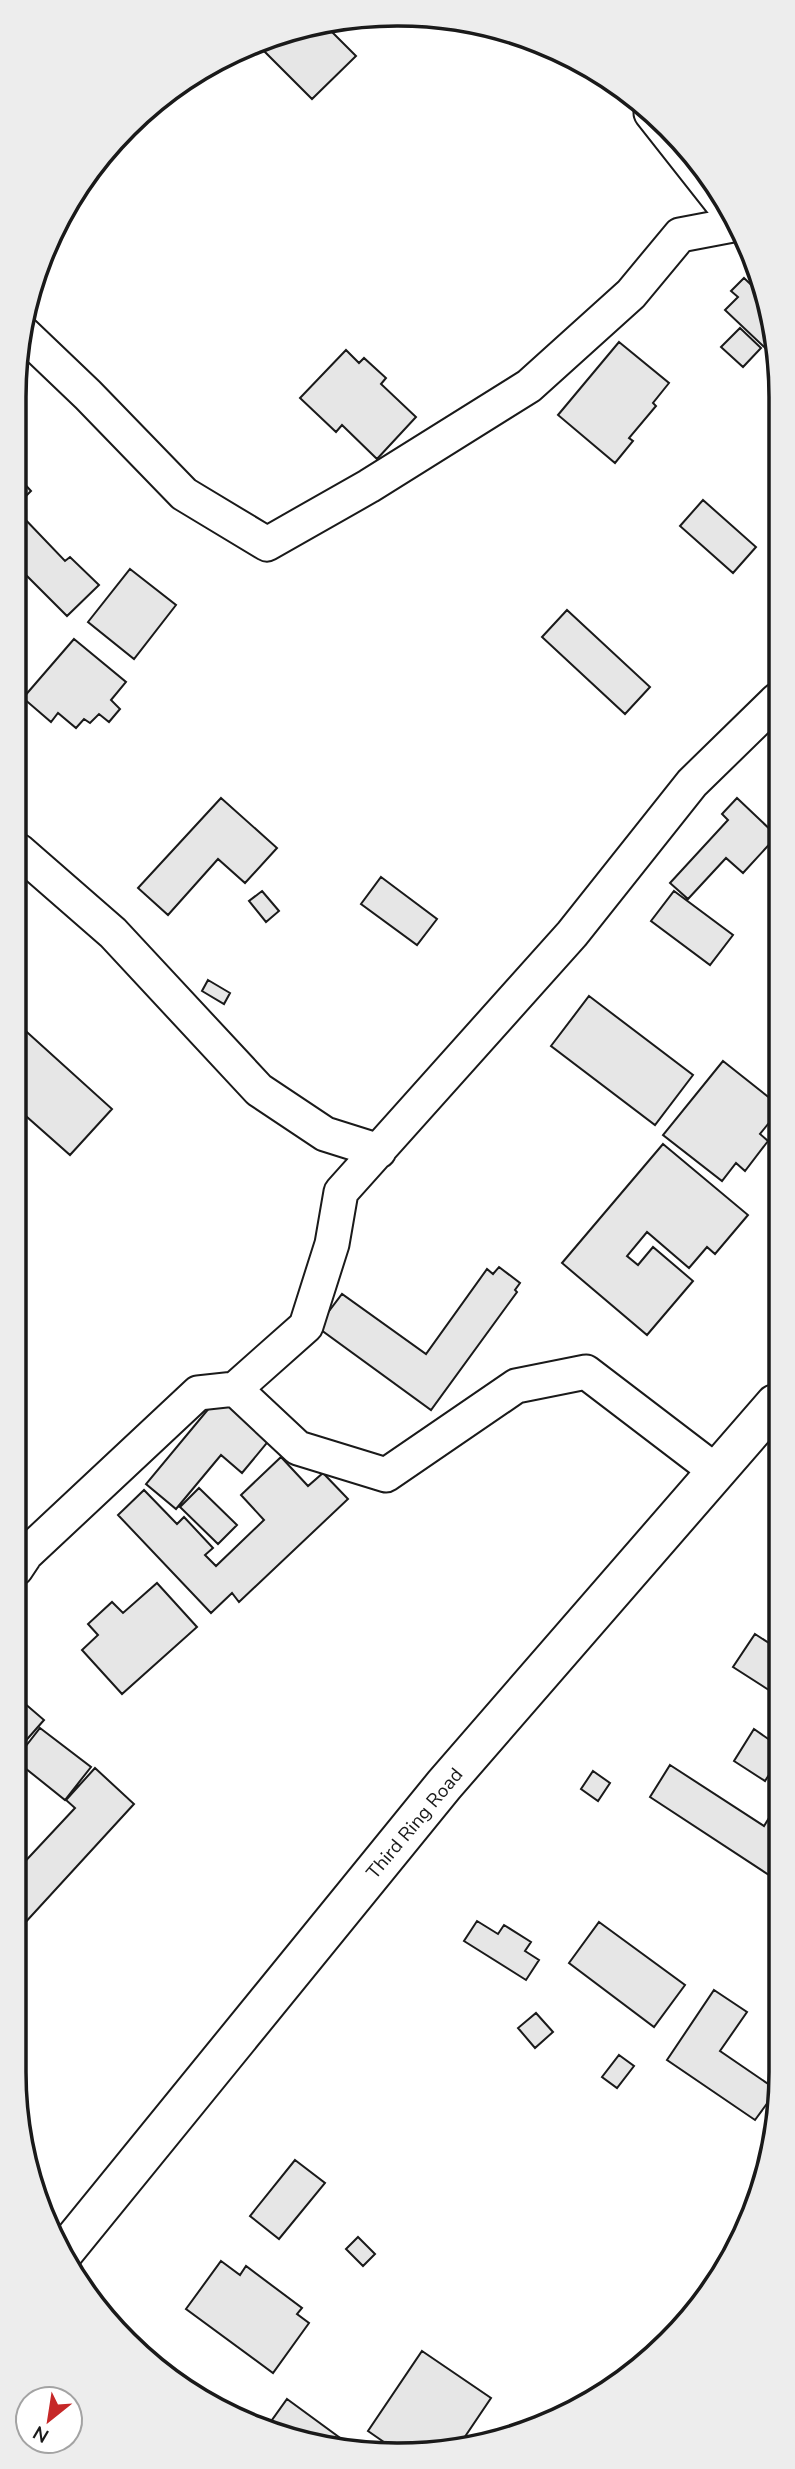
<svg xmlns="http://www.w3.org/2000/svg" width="795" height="2469" font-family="'Nunito Sans',sans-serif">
	<rect width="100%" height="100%" fill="#fff"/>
	<path fill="#e6e6e6" stroke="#1a1a1a" stroke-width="2" d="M322 22 356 56 312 99 260 47Z
		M744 278 762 295 778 347V360L725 310 738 297 731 291Z
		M740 328 761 348 743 367 721 347Z
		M619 342 669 383 653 403 656 406 629 438 633 441 615 463 558 415Z
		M346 350 359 363 364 358 386 378 381 384 416 417 377 459 342 425 336 432 300 398Z
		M21 480 31 491 21 501Z
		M703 500 756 547 733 573 680 526Z
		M21 515 65 561 70 557 99 585 67 616 20 569Z
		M130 569 176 605 134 659 88 622Z
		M567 610 650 687 625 714 542 637Z
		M74 639 126 682 111 700 120 709 109 722 99 714 90 723 84 719 76 728 58 713 51 722 23 698Z
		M221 798 277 848 245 883 218 859 168 915 138 888Z
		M737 798 777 836 743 873 726 858 688 899 670 883 728 820 722 814Z
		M381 877 437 919 417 945 361 904Z
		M262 891 279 911 266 922 249 901Z
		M674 891 733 935 710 965 651 921Z
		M208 980 230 993 224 1004 202 991Z
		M589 996 693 1075 655 1125 551 1046Z
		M18 1024 112 1109 70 1155 18 1109Z
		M723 1061 776 1103V1114L760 1134 768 1141 745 1171 736 1163 722 1181 663 1135Z
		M663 1144 748 1215 715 1254 707 1247 689 1268 647 1232 627 1256 638 1265 653 1247 693 1281 647 1335 562 1263Z
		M499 1267 520 1283 515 1290 517 1292 431 1410 317 1327 342 1294 426 1354 487 1269 493 1274Z
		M220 1395 271 1438 242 1473 221 1455 176 1509 146 1484Z
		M281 1457 308 1486 323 1473 348 1499 239 1602 232 1593 211 1613 118 1515 144 1490 177 1524 184 1517 213 1548 205 1555 216 1566 264 1520 241 1495Z
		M199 1488 237 1525 218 1544 180 1507Z
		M157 1583 197 1627 122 1694 82 1650 98 1635 88 1624 112 1602 123 1613Z
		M755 1634 775 1647V1694L733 1667Z
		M16 1696 44 1720 15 1753Z
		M40 1728 91 1767 65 1800 15 1760Z
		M754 1729 774 1743V1767L765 1781 734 1761Z
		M670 1765 764 1826 774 1810 772 1877 650 1797Z
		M95 1768 134 1804 23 1925 15 1917V1866L18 1869 75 1808 66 1800Z
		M593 1771 610 1783 598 1801 581 1789Z
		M477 1921 498 1934 504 1925 531 1942 525 1951 539 1960 526 1980 464 1941Z
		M599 1922 685 1985 654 2027 569 1963Z
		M714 1990 747 2012 720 2051 774 2088V2094L755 2120 667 2060Z
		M536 2013 553 2032 535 2048 518 2028Z
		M619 2055 634 2066 617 2088 602 2077Z
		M295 2160 325 2183 279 2239 250 2216Z
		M358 2237 375 2254 363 2266 346 2249Z
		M221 2261 240 2275 246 2266 302 2308 297 2314 309 2323 273 2373 186 2309Z
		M422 2351 491 2398 460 2444 394 2449 368 2431Z
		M287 2399 347 2443 342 2450 267 2427Z"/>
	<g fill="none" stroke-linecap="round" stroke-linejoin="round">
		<defs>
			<path id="street" d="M651 113 740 226
				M21 331 88 395 184 494 267 544 369 486 529 386 631 294 680 235 738 224
				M19 851 113 933 259 1090 325 1134 379 1151
				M235 1389 306 1326 332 1244 341 1192 572 934 692 783 777 700
				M16 1569 26 1554 198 1393 235 1389 298 1448 386 1475 516 1386 586 1372 717 1472"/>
			<path id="secondary" d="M64 2252 444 1785 775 1404"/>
		</defs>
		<use href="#street" stroke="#1a1a1a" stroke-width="37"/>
		<use href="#secondary" stroke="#1a1a1a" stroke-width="42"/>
		<use href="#street" stroke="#fff" stroke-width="33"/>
		<use href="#secondary" stroke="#fff" stroke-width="38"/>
	</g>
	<g text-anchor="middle" stroke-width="5" stroke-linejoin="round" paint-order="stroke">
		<g font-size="19" fill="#1a1a1a" stroke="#fff">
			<text transform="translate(414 1823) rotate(-50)" y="7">Third Ring Road</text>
		</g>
	</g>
	<path d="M0 0H795V2469H0ZM397 26H398A371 371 0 0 1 769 397V2072A371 371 0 0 1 398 2443H397A371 371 0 0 1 26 2072V397A371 371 0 0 1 397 26Z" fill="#ededed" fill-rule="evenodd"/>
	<path fill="none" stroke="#1a1a1a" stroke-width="3.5" d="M397 26H398A371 371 0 0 1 769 397V2072A371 371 0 0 1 398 2443H397A371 371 0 0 1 26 2072V397A371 371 0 0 1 397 26Z"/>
	<g transform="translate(49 2420) rotate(210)"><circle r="33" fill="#ffffff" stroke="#a3a3a3" stroke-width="2"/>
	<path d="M0-5L12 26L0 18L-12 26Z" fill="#c62828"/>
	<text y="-10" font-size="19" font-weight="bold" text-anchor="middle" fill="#1a1a1a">N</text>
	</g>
</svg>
